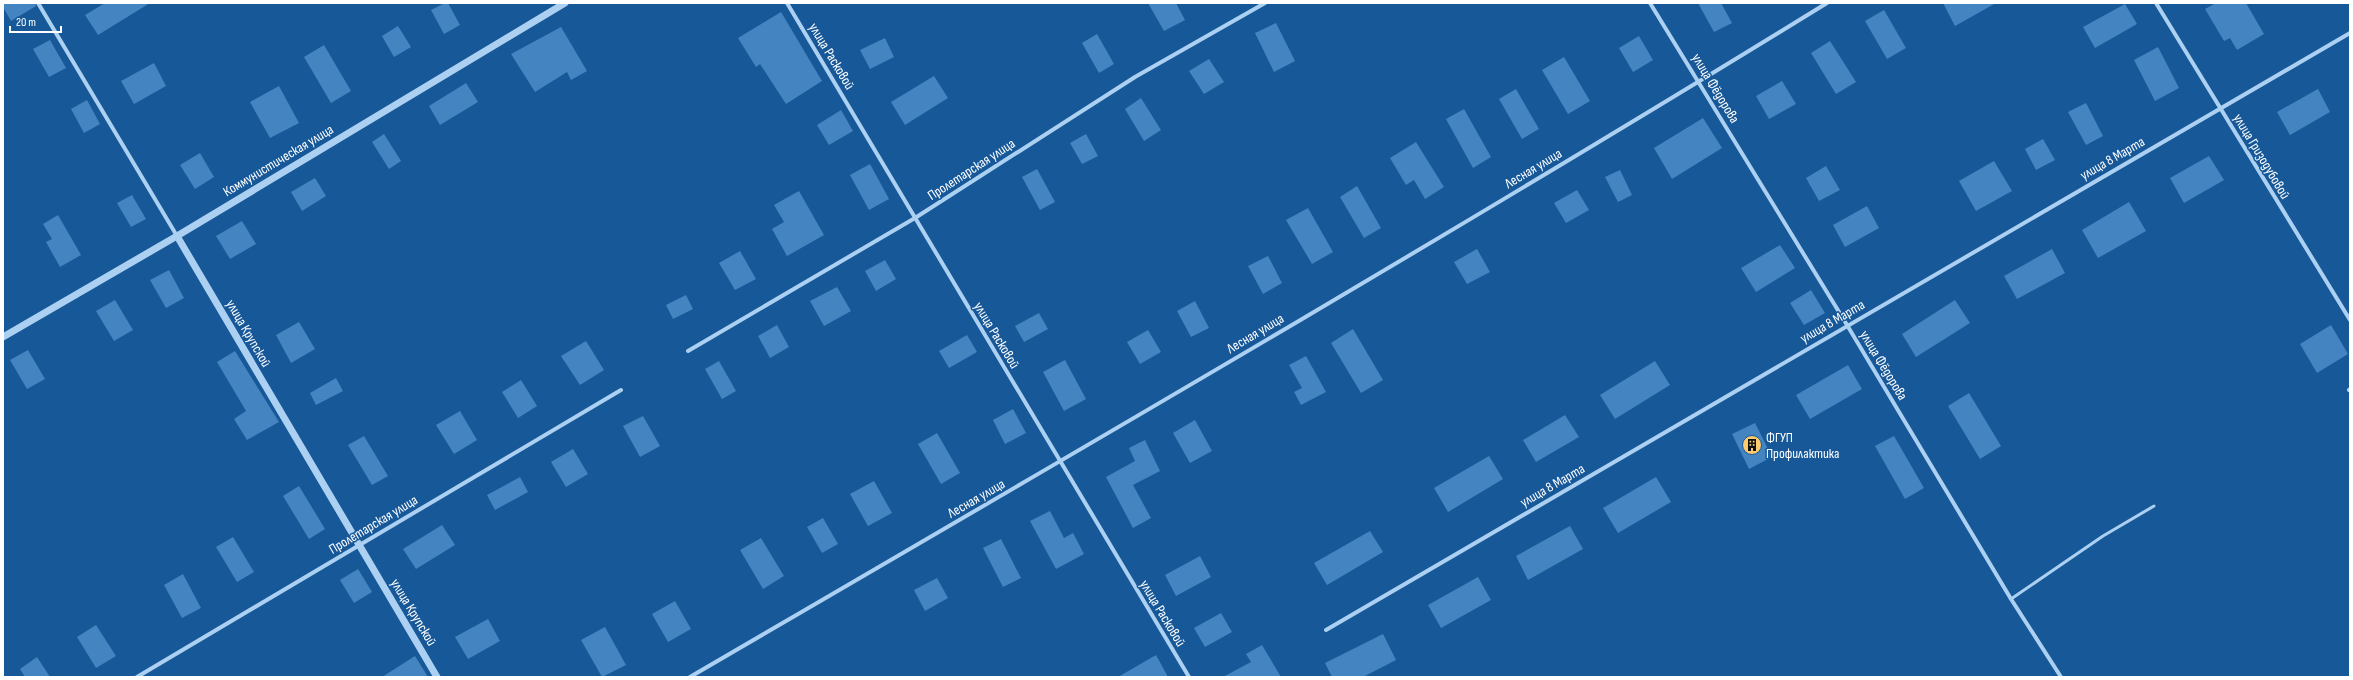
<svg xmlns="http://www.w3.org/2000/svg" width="2353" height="680" font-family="'Sofia Sans Condensed',sans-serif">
	<rect width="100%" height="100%" fill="#175899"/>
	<path fill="#4484c1" d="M3 3H35L36 6 11 21 3 7Z
		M105 3H150L98 35 85 15Z
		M445 3H448L460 25 444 34 431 10Z
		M1148 3H1176L1185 20 1164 31Z
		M1698 3H1721L1732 23 1714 32Z
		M1943 3H1996L1955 26Z
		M2216 3H2246L2264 34 2237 50 2230 38 2224 41 2205 9Z
		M2125 4 2137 24 2095 48 2083 27Z
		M1884 10 1906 48 1887 59 1865 21Z
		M781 12 822 81 786 104 760 64 756 67 738 38Z
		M1276 23 1295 61 1274 72 1255 33Z
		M398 26 411 47 394 57 382 36Z
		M561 27 587 71 571 80 567 72 535 92 511 54Z
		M1097 34 1114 64 1099 73 1082 43Z
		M1639 36 1653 60 1633 72 1619 48Z
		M885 38 894 57 870 69 860 50Z
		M50 40 66 68 49 77 33 49Z
		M1830 41 1856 82 1836 94 1811 53Z
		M324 45 351 91 331 103 304 57Z
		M2158 47 2179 88 2155 101 2134 60Z
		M1564 57 1590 101 1568 114 1542 70Z
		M1209 59 1224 82 1204 94 1189 71Z
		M154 63 166 86 134 104 121 81Z
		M934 76 948 98 905 125 891 102Z
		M1782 81 1796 104 1769 119 1756 96Z
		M466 83 478 102 440 125 429 106Z
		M279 86 299 123 270 138 250 102Z
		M1516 89 1539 129 1522 139 1499 99Z
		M2318 89 2330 112 2290 135 2277 112Z
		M1141 98 1161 130 1144 141 1125 109Z
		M87 100 100 124 84 133 71 109Z
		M2086 103 2103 136 2086 145 2068 112Z
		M1464 109 1491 157 1473 168 1446 119Z
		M841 110 853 131 829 145 817 125Z
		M1703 118 1722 148 1672 179 1654 148Z
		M384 134 401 161 389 169 372 142Z
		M1086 134 1098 156 1082 164 1070 143Z
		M2043 139 2055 160 2036 170 2025 149Z
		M1416 142 1444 187 1425 199 1414 180 1406 185 1390 158Z
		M200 153 214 177 195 189 180 165Z
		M2209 156 2224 180 2184 203 2170 178Z
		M1994 161 2012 191 1976 211 1959 181Z
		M870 164 889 199 869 210 850 175Z
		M1826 166 1840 190 1819 201 1806 178Z
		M1037 169 1055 202 1040 210 1022 177Z
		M1620 170 1632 195 1618 202 1605 177Z
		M315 178 326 196 302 211 291 192Z
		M1357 186 1381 228 1364 238 1340 197Z
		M1577 190 1589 210 1566 223 1554 203Z
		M799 191 824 235 787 256 772 229 784 222 774 205Z
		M132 195 146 219 131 227 117 203Z
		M2129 202 2146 231 2098 258 2082 230Z
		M1867 206 1879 228 1845 247 1833 225Z
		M1308 208 1333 252 1312 264 1286 220Z
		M58 215 81 255 60 267 46 242 52 239 43 224Z
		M242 221 256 244 230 259 216 236Z
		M1780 245 1795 268 1756 292 1741 268Z
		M1477 249 1490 272 1467 284 1454 262Z
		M2052 249 2065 273 2017 299 2004 276Z
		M740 251 756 279 735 290 719 263Z
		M1268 256 1282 283 1263 294 1248 266Z
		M885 260 896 279 876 291 865 271Z
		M169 270 184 298 166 308 150 280Z
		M837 287 851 311 824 326 810 301Z
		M1811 290 1825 313 1804 325 1790 303Z
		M686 295 693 309 673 319 666 305Z
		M115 300 133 330 114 341 96 311Z
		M1955 300 1970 323 1916 357 1902 334Z
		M1195 301 1209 328 1191 337 1177 311Z
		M1039 313 1048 329 1024 342 1015 326Z
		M299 322 315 349 291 363 276 335Z
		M777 325 789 347 770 358 758 336Z
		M2331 325 2348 354 2317 373 2300 344Z
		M1353 329 1383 380 1361 393 1331 343Z
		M1148 330 1161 352 1140 364 1127 342Z
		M967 335 977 352 949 368 939 351Z
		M586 341 604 370 580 385 561 356Z
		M28 350 45 379 27 389 10 360Z
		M235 351 279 422 247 440 234 419 246 411 217 362Z
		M1306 356 1326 392 1301 405 1294 392 1302 388 1289 365Z
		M1065 360 1086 399 1064 411 1043 372Z
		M719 361 736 391 722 399 705 369Z
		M1655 361 1670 385 1615 419 1600 395Z
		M1848 365 1862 389 1810 419 1796 395Z
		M336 378 343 391 316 405 310 393Z
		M521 380 537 406 518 418 502 392Z
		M1969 393 2001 446 1980 459 1948 406Z
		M1013 409 1026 433 1005 444 993 420Z
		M460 411 477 440 454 454 436 425Z
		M1565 415 1579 437 1536 462 1523 440Z
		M643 416 660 446 640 457 623 426Z
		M1195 420 1212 451 1190 463 1173 433Z
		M1755 423 1772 457 1749 469 1732 434Z
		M937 433 960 473 941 484 918 444Z
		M364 436 388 476 372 485 348 445Z
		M1894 436 1924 488 1905 499 1875 446Z
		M1145 440 1160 471 1133 485 1151 518 1133 528 1106 477 1135 461 1129 448Z
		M573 449 588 474 566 487 551 462Z
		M1489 456 1503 479 1448 512 1434 488Z
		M520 477 528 492 495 510 487 495Z
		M1656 477 1671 502 1618 533 1603 508Z
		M874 481 892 513 868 526 850 494Z
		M299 486 325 529 309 539 283 496Z
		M1050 511 1064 538 1073 533 1084 554 1056 569 1030 521Z
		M823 518 838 544 822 553 807 527Z
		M442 525 455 545 416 569 403 549Z
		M1570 526 1583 549 1528 580 1516 556Z
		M1370 531 1383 552 1327 585 1314 563Z
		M233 537 254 572 237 582 216 547Z
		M761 538 784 576 763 589 740 550Z
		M1001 539 1021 578 1003 587 983 548Z
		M1200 556 1211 577 1176 596 1165 575Z
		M358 569 372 592 354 603 340 580Z
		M183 574 201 608 182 618 164 585Z
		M1478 577 1491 600 1441 628 1428 605Z
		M937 578 948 598 925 611 914 590Z
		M675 601 691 629 668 642 652 614Z
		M1221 613 1232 632 1205 647 1194 628Z
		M488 619 500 641 468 659 455 637Z
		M96 625 116 656 96 668 77 637Z
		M605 627 626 665 602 677 581 640Z
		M1383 634 1396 660 1363 677H1332L1325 663Z
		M1262 645 1281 677H1223L1251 662 1246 654Z
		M1156 655 1168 677H1118Z
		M415 656 428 677H382Z
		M37 657 50 677H25L20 669Z"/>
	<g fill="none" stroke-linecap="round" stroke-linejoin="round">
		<path stroke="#abd0f2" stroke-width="3" d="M2011 599 2103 536 2154 506"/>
		<path stroke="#abd0f2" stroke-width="4" d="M38 3 177 236
			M787 3 1189 677
			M1650 3 1847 325 2011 599 2061 677
			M2156 3 2350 320
			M688 351 915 218 1135 77 1265 3
			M2349 390 2350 389
			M1326 630 2350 33
			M137 677 621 390
			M690 677C1071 455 1452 234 1827 3"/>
		<path stroke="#abd0f2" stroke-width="7" d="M177 236 437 677
			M3 337 177 236 565 3"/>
	</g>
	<defs>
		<symbol id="building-disc" viewBox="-11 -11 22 22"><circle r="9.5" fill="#ffcb6c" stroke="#175899"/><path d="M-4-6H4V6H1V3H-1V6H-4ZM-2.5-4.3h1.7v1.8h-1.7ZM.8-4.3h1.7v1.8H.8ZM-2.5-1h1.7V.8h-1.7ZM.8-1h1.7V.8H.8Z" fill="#111"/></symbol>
	</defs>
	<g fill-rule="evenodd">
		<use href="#building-disc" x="1741" y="434" width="22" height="22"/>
	</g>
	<g text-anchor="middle" stroke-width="3" stroke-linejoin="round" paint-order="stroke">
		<g font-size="14" fill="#fff" stroke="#175899">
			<text transform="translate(832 56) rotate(59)" y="5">улица Расковой</text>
			<text transform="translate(1716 88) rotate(59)" y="5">улица Фёдорова</text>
			<text transform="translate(2262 156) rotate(59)" y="5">улица Гризодубовой</text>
			<text transform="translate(2112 158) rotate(-30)" y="5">улица 8 Марта</text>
			<text transform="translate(278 160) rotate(-31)" y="5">Коммунистическая улица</text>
			<text transform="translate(1533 168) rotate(-31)" y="5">Лесная улица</text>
			<text transform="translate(971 169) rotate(-33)" y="5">Пролетарская улица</text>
			<text transform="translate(1832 321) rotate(-30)" y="5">улица 8 Марта</text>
			<text transform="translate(249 333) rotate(60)" y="5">улица Крупской</text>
			<text transform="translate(1255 333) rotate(-31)" y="5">Лесная улица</text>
			<text transform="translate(997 335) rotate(59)" y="5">улица Расковой</text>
			<text transform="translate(1884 365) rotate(59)" y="5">улица Фёдорова</text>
			<text transform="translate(1552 485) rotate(-30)" y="5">улица 8 Марта</text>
			<text transform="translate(976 498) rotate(-30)" y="5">Лесная улица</text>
			<text transform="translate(373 524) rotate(-31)" y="5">Пролетарская улица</text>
			<text transform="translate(414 612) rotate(59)" y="5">улица Крупской</text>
			<text transform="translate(1163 613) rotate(59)" y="5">улица Расковой</text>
		</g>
		<g font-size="14" fill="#fff" stroke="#175899" text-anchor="start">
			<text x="1766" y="442">ФГУП<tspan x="1766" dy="16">Профилактика</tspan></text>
		</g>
	</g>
	<rect width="2353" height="680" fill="none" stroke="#ffffff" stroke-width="8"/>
	<path d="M10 26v6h51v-6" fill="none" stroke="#ffffff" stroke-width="2"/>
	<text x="16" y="26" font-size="12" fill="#ffffff" stroke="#175899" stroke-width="3" paint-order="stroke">20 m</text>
</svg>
